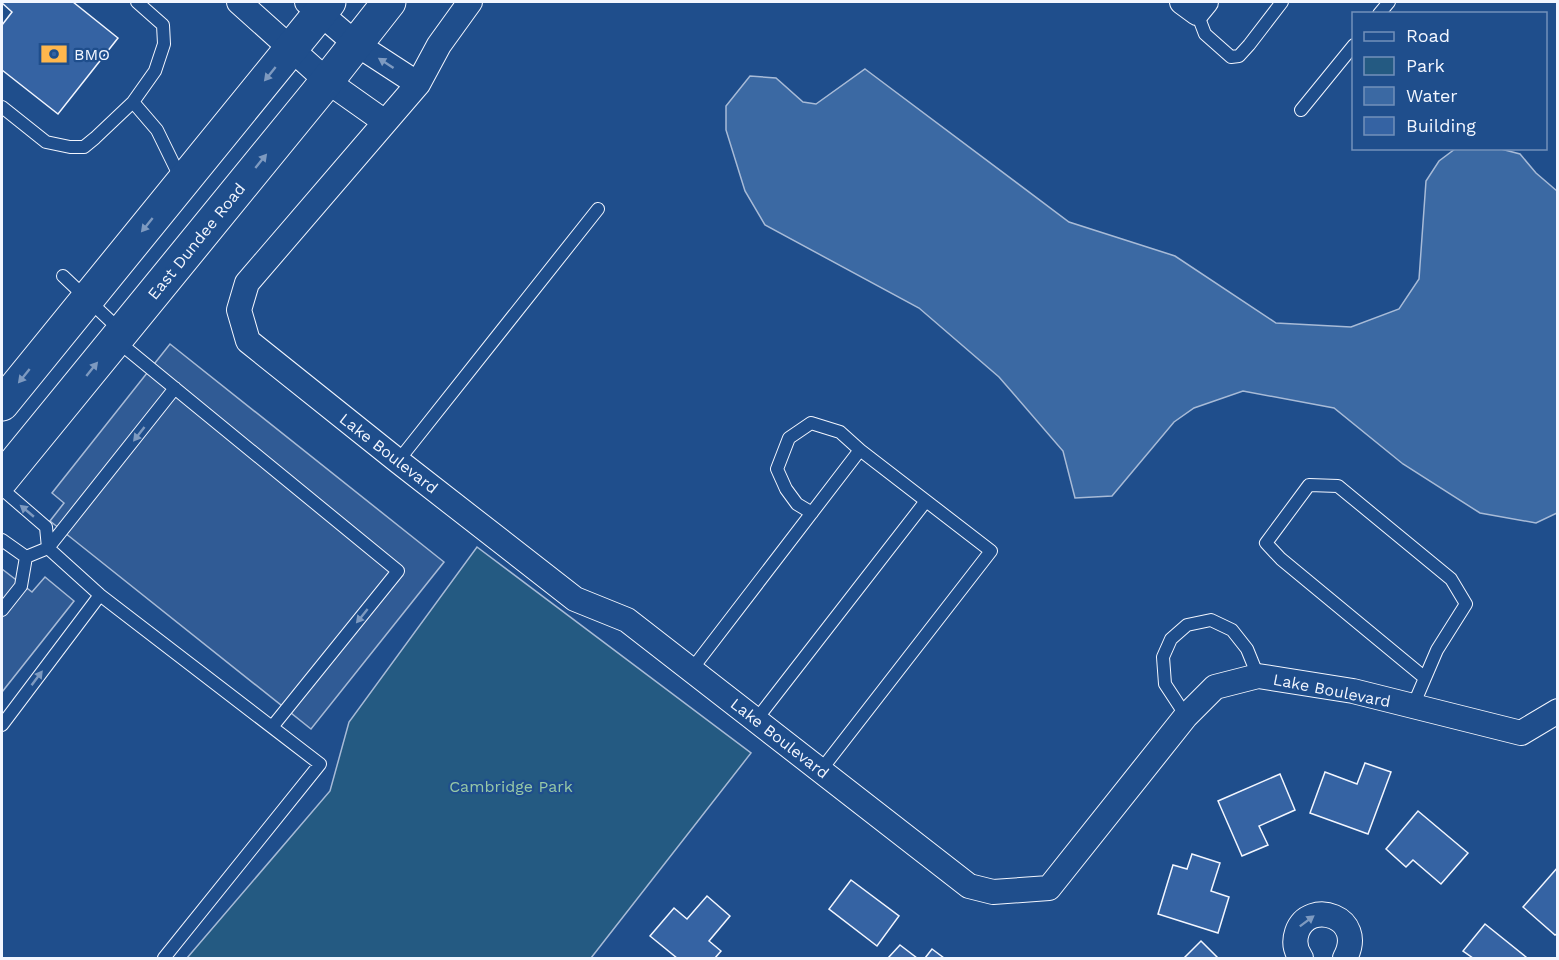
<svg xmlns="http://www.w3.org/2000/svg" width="1559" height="960" font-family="'Work Sans',sans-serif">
	<rect width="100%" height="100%" fill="#1f4e8c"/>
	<path fill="#245a82" stroke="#a8bbd7" stroke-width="1.5" d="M477 547 751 753 591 958H187L330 791 349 722Z"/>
	<path fill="#305b95" stroke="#a8bbd7" stroke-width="1.5" d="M170 344 444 562 311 729 50 521 64 503 52 493Z
		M2 569 32 592 45 577 74 601 2 692Z"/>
	<path fill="#3b69a3" stroke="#a8bbd7" stroke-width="1.5" d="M865 69 1069 222 1175 256 1276 323 1351 327 1399 309 1419 279 1426 181 1439 161 1455 149H1501L1520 154 1536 173 1557 191V513L1536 523 1480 513 1403 464 1334 408 1243 391 1194 408 1174 422 1112 496 1075 498 1063 451 999 377 919 308 765 225 745 191 726 130V106L750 76 776 78 803 102 816 104Z"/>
	<path fill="#3563a3" stroke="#f2f6ff" stroke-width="1.5" d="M2 2H73L118 38 58 114 2 70V25L12 12 2 3Z
		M1365 763 1391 772 1368 834 1310 813 1325 772 1357 784Z
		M1280 774 1295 810 1259 826 1268 845 1242 856 1218 801Z
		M1418 811 1468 853 1441 884 1413 860 1406 867 1386 849Z
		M1192 854 1220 863 1211 891 1229 897 1218 933 1158 914 1173 865 1187 869Z
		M1558 867V933L1555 935 1523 907Z
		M851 880 899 916 877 946 829 909Z
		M707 896 730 916 709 941 721 951 715 958H677L650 936 674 908 687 919Z
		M1485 924 1526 957 1525 958H1473L1463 951Z
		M1201 941 1218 958H1184Z
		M900 945 917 958H888Z
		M932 949 944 958H925Z"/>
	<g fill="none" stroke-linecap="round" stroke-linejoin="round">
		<defs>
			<path id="lane" d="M1197 13 1205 34 1231 57 1239 56 1249 45 1282 2
				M1379 14 1389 2
				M133 102 157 130 181 179
				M2 107 46 142 70 147H84L95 138 133 102 155 71 164 44 163 25 137 2
				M1301 110 1354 45
				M63 276 121 331
				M116 340 398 571 272 727
				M398 461 598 209
				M2 489 46 527 48 548 26 557 2 540
				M2 610 21 586 26 557
				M692 669 860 450 840 432 811 423 789 438 777 469 786 489 797 504 812 513
				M1413 706 1437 650 1466 604 1451 579 1338 486 1309 485 1266 543 1281 559 1425 678
				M1186 716 1165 684 1163 657 1171 639 1187 625 1211 620 1232 630 1247 649 1258 676
				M756 720 926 501
				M2 725 100 595
				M821 770 991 551 860 450
				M164 958 320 764 100 595 48 548 175 388"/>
			<path id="street" d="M239 2 327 81 385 122
				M307 2 355 43 418 84
				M470 2 439 45 418 84 247 283 239 310 248 341 398 461 575 599 627 620 969 886 993 892 1049 888 1186 716 1215 687 1258 676 1353 691 1521 733 1558 711
				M1182 2 1197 13 1206 2
				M1301 958C1295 950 1294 941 1297 932 1309 898 1367 917 1345 958"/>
			<path id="primary" d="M2 404 329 2
				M2 479 327 81 389 2"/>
		</defs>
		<use href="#lane" stroke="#f2f6ff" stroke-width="14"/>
		<use href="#street" stroke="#f2f6ff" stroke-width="26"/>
		<use href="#primary" stroke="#f2f6ff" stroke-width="35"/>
		<use href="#lane" stroke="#1f4e8c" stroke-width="12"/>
		<use href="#street" stroke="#1f4e8c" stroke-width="24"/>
		<use href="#primary" stroke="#1f4e8c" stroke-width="33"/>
	</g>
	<defs><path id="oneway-solid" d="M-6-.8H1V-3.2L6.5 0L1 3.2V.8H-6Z" transform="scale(1.5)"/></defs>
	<g fill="#7e9ac0">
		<use href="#oneway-solid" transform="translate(386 63) rotate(-147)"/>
		<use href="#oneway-solid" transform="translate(270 74) rotate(129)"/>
		<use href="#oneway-solid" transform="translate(261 161) rotate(-51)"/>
		<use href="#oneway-solid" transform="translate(147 225) rotate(129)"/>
		<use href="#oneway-solid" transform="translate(92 369) rotate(-51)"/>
		<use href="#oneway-solid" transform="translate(24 376) rotate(129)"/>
		<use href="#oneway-solid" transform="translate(139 434) rotate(128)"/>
		<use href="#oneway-solid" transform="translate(27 511) rotate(-140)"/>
		<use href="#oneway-solid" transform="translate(362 616) rotate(129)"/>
		<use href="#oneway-solid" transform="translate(37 678) rotate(-53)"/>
		<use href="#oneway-solid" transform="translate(1307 921) rotate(-37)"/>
	</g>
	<defs>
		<symbol id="bank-bare" viewBox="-9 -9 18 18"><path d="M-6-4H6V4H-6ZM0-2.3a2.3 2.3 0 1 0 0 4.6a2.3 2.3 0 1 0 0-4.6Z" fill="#ffb74d" stroke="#1f4e8c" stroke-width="2.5" paint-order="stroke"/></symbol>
	</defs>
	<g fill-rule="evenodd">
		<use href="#bank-bare" x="35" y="35" width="38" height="38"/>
	</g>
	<g text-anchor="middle" stroke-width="4.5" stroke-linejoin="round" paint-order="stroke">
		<g font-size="16" fill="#f2f6ff" stroke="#1f4e8c" text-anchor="start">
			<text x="74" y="60">BMO</text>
		</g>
		<g font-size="16" fill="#f2f6ff" stroke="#1f4e8c">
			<text transform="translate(196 241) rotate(-51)" y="6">East Dundee Road</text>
			<text transform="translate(389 453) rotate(38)" y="6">Lake Boulevard</text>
			<text transform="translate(1332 690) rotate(11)" y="6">Lake Boulevard</text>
			<text transform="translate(780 738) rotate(38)" y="6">Lake Boulevard</text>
		</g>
		<g font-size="16" fill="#97c8a6" stroke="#1f4e8c">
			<text x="511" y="792">Cambridge Park</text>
		</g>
	</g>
	<rect width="1559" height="960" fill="none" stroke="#f2f6ff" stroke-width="6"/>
	<rect x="1352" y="12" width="195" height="138" fill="#1f4e8c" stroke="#7391ba" stroke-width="1.5"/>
	<rect x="1364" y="32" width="30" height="9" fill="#1f4e8c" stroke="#7391ba" stroke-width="1.5"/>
	<text x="1406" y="42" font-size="18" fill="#f2f6ff">Road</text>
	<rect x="1364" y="57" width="30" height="18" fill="#245a82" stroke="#7391ba" stroke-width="1.5"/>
	<text x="1406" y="72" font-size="18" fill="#f2f6ff">Park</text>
	<rect x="1364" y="87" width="30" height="18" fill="#3b69a3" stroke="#7391ba" stroke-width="1.5"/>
	<text x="1406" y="102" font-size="18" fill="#f2f6ff">Water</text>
	<rect x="1364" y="117" width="30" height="18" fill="#3563a3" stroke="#7391ba" stroke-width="1.5"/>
	<text x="1406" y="132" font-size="18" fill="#f2f6ff">Building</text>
</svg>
